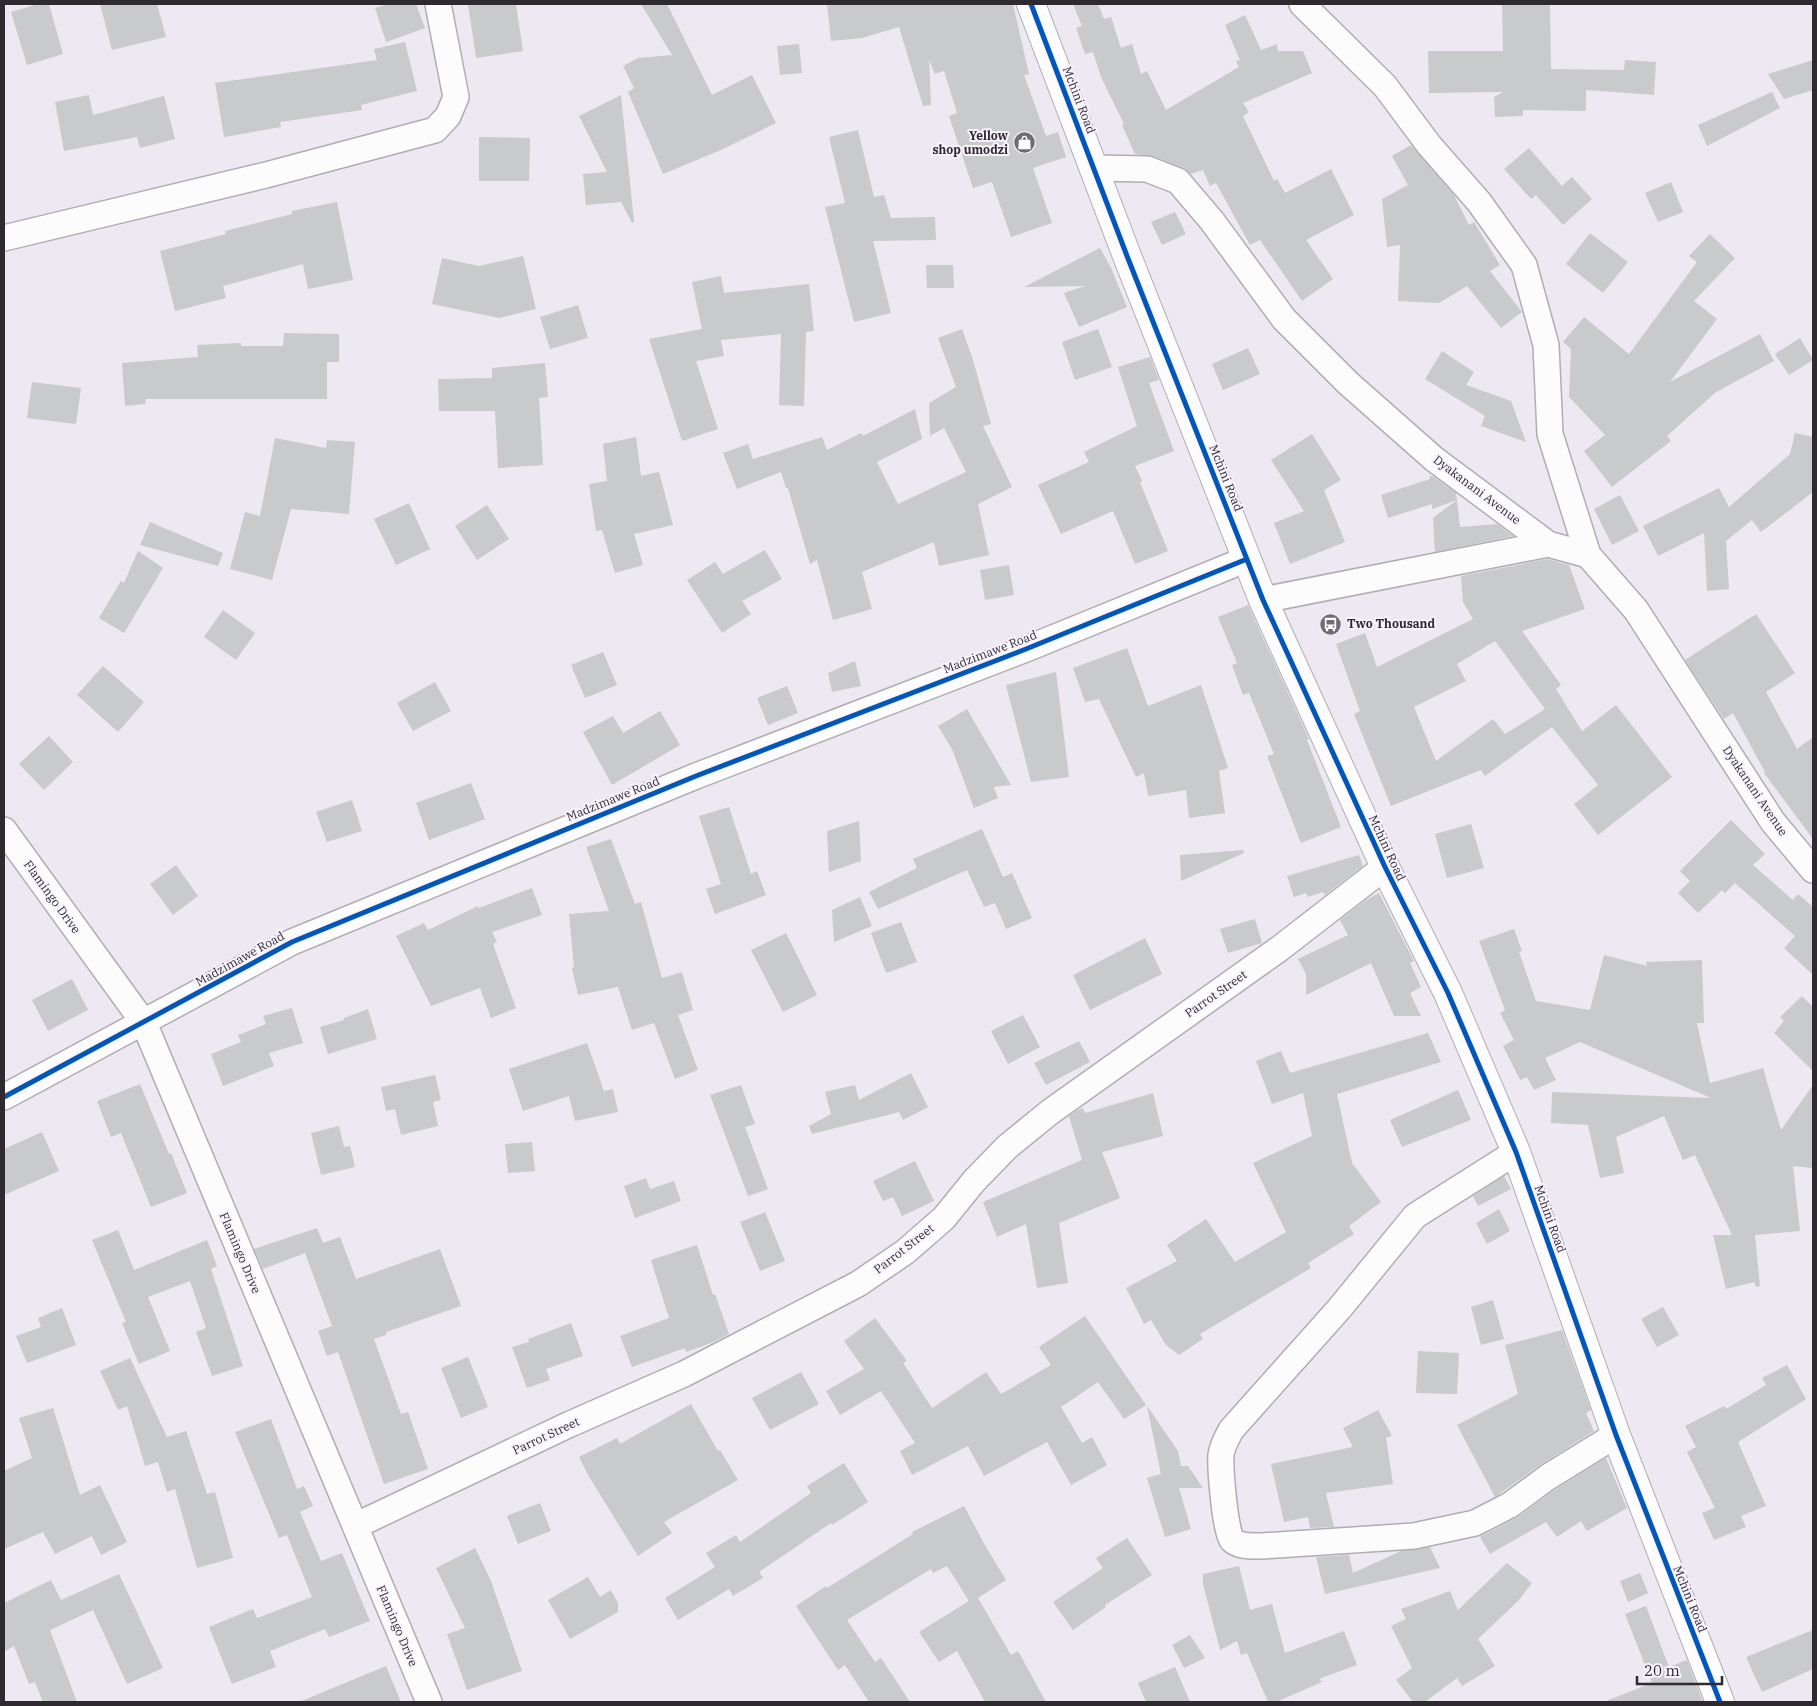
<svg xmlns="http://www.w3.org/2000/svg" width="1817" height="1706" font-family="'IBM Plex Serif',serif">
	<rect width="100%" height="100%" fill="#ede8f1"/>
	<path fill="#c9cacb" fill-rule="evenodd" d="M38 4H49L63 54 27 65 11 12Z
		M100 4H157L166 37 112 50Z
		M388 4H416L425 28 386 42 375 8Z
		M468 4H516L523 51 476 58Z
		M641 4H667L712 95 752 75 776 123 721 150 663 174 628 92 634 88 623 66 638 58 672 55Z
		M827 4H1013L1029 74 1024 75 1046 136 1058 132 1066 157 1033 168 1052 223 1011 237 992 182 973 188 949 116 957 113 944 71 935 74 929 60 931 105 923 106 899 27 862 38 831 41Z
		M1073 4H1098L1104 19 1111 17 1121 48 1132 44 1141 74 1147 71 1166 110 1239 67 1236 61 1240 60 1225 25 1245 15 1261 50 1277 44 1278 51H1303L1312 73 1243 103 1249 112 1243 116 1274 181 1277 179 1285 193 1331 169 1354 215 1306 240 1333 279 1302 301 1260 240 1250 245 1216 183 1210 186 1203 170 1191 174 1183 168 1152 156 1135 154 1122 125 1124 124 1101 77 1093 52 1085 54 1076 28 1082 26Z
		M1502 4H1550L1551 69 1624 70 1625 60 1656 62 1654 95 1586 90V111L1523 110V116L1495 117 1494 97 1503 92 1429 93 1428 51H1503Z
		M405 42 417 91 361 105 362 110 280 122 281 127 224 137 215 83 377 60 374 49Z
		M799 44 802 73 780 75 777 46Z
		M1813 60V90L1784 99 1768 74Z
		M1772 92 1780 108 1707 146 1698 125Z
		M89 95 93 115 164 96 175 139 140 148 137 137 64 151 55 102Z
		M621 95 634 222 632 223 621 202 586 205 583 174 607 172 579 116Z
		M858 130 874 197 884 195 891 218 935 217 936 240 873 241 891 313 854 322 825 207 845 203 829 137Z
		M479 137 530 138 529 181H479Z
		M1411 145 1454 195 1469 225 1474 222 1500 265 1490 271 1522 312 1501 328 1467 286 1439 303 1398 301 1400 245 1387 247 1382 199 1408 185 1392 156Z
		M1529 148 1562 186 1572 177 1592 199 1563 225 1536 195 1531 199 1504 169Z
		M1671 182 1683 212 1658 222 1645 193Z
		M337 202 353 280 308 289 303 264 223 286 226 298 175 311 160 251 226 234 225 231 292 214V211Z
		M1175 212 1186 234 1162 245 1151 222Z
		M1590 233 1628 262 1603 293 1566 264Z
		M1710 234 1735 258 1694 301 1717 319 1670 382 1760 334 1774 361 1716 392 1667 436 1671 441 1612 487 1584 451 1605 435 1569 397 1571 349 1563 342 1584 317 1629 354 1697 262 1689 256Z
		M1100 248 1111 268 1127 307 1079 327 1064 293 1085 286 1024 287Z
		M523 256 536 309 499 318 432 304 442 258 479 266Z
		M926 265H953L954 288H927Z
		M721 276 724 293 809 284 814 331 806 332 804 406 779 405 781 334 721 340 724 356 696 361 718 429 682 441 649 339 702 329 692 282Z
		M578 305 588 338 550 349 540 317Z
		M962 329 972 357 991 424 983 426 1012 487 978 504 989 555 939 566 934 542 862 572 872 609 833 620 817 560 810 564 788 488H786L781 472 737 489 723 453 748 444 753 459 822 437 827 450 861 433 863 436 915 409 922 439 877 462 898 504 966 472 944 428 930 436 929 403 956 387 938 338Z
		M1098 329 1112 367 1075 380 1062 342Z
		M284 333 339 334V362H327V399H146L145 404 125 406 122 363 198 357 197 345 241 343V346H283Z
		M1800 338 1813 360 1789 375 1775 354Z
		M1248 348 1260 374 1223 390 1212 364Z
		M1442 351 1474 372 1466 385 1511 401 1526 442 1481 426 1485 416 1425 379Z
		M1150 357 1159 380 1149 383 1174 451 1135 466 1142 481 1140 482 1168 551 1135 564 1113 511 1061 534 1038 485 1089 462 1084 452 1137 426 1118 367Z
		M545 363 548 397 539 398 543 465 498 468 495 411H439L438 379 492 378V368Z
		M32 382 81 388 76 424 27 418Z
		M1795 433 1813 437V492L1761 532 1752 520 1726 541 1729 589 1707 591 1704 533 1658 556 1643 526 1719 488 1729 507 1790 454Z
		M1312 434 1341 480 1324 490 1345 542 1290 564 1274 523 1304 511 1271 460Z
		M636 437 641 476 659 472 673 525 634 534 643 565 615 573 602 530 596 531 589 484 607 481 603 444Z
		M275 438 326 448 327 440 355 442 349 514 291 509 272 580 230 569 245 512 260 516Z
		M1430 476H1432L1456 493 1457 500 1432 509V504L1388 518 1381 495 1430 479Z
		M1620 495 1639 531 1612 545 1594 509Z
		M1457 500 1460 527 1497 524 1513 536 1435 552 1433 518Z
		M409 503 430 549 396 565 374 519Z
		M487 505 509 539 477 560 455 526Z
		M150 522 223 553 218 566 140 545Z
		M765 550 782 579 742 601 751 614 722 633 687 580 715 562 723 574Z
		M138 551 163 568 124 633 99 618 121 581 124 583Z
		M1547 559 1569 565 1585 609 1522 631 1561 685 1556 689 1582 731 1616 705 1672 777 1598 835 1574 804 1598 785 1552 727 1485 776 1481 770 1391 806 1354 714 1360 711 1336 644 1365 633 1377 667 1473 619 1463 602 1461 576ZM1495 641 1545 709 1505 734 1493 719 1436 761 1414 707 1466 681 1457 664Z
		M1009 565 1014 595 985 600 980 570Z
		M1248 605 1309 739 1307 740 1341 827 1301 843 1267 756 1274 754 1249 693 1243 695 1232 665 1237 663 1218 617Z
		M223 610 255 633 236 660 204 637Z
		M1756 614 1795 673 1766 692 1797 749 1813 737V839L1764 773 1765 772 1733 713 1724 719 1685 660Z
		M1127 648 1148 706 1201 685 1228 768 1219 771 1225 813 1189 818 1186 790 1148 796 1144 773 1136 777 1099 699 1085 702 1073 668Z
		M603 652 617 685 585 698 571 665Z
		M855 661 861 686 832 692 828 673Z
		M103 666 144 702 118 732 77 695Z
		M1056 672 1069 777 1031 782 1006 685Z
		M435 682 451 711 413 731 397 703Z
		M787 686 798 713 768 725 757 698Z
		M967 709 1011 785 994 787 998 798 974 808 952 749 938 726Z
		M660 711 680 745 612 785 583 732 613 716 623 733Z
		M49 736 73 762 44 790 19 764Z
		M471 783 485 819 429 840 416 803Z
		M352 800 362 831 327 842 316 812Z
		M729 807 751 874 757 871 766 895 715 914 706 889 721 884 699 816Z
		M1731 820 1765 854 1753 865 1793 900 1798 894 1813 907V975L1784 948 1795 936 1735 883 1725 893 1722 890 1698 913 1678 893 1690 881 1680 871Z
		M859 821 861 861 829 872 827 831Z
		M1471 824 1484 868 1447 878 1435 834Z
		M982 829 1003 877 1012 873 1032 918 1006 929 995 903 984 907 967 870 878 909 869 892 917 868 913 859Z
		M611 839 635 904 641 902 662 978 682 972 693 1010 678 1015 698 1070 675 1079 654 1023 632 1030 618 987 578 995 572 968 574 967 569 914 609 911 586 847Z
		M1243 850 1244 853 1181 881 1180 855Z
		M1359 855 1363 866 1325 895 1323 892 1308 897 1306 893 1294 897 1287 876Z
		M176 865 198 896 173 915 150 884Z
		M532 888 542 915 492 932 497 942 493 944 516 1008 491 1018 480 988 431 1006 396 936 424 923 428 930 478 906 479 908Z
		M1379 893 1414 961 1410 963 1421 987 1410 993 1421 1016H1394L1371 963 1306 995V974L1298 959 1348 935 1340 920 1366 900Z
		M860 897 872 926 834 942 832 910Z
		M1255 919 1262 943 1228 953 1220 929Z
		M901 922 917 962 886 973 871 933Z
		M1514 929 1522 951 1519 952 1536 1001 1590 1010 1604 955 1647 966 1646 962 1702 960 1704 1023H1697L1710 1083 1763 1068 1781 1130 1813 1085V1168L1793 1166 1800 1231 1755 1235 1760 1286 1756 1287 1754 1282 1726 1289 1713 1235H1732L1695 1155 1683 1160 1664 1116 1616 1137 1624 1173 1600 1178 1588 1125 1551 1123 1552 1092 1711 1098 1580 1042 1545 1058 1556 1080 1534 1090 1527 1077 1520 1080 1503 1046 1514 1040 1500 1013 1505 1010 1479 941Z
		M786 933 817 995 783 1012 751 950Z
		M1145 938 1162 974 1090 1010 1073 975Z
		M72 979 88 1010 48 1031 32 1000Z
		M1802 996 1813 1007V1071L1774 1033 1784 1021 1780 1017Z
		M292 1008 303 1043 269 1053 274 1066 223 1086 211 1054 241 1042 238 1035 266 1024 263 1016Z
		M368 1009 377 1039 328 1054 320 1027 344 1020V1018Z
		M1023 1015 1040 1047 1008 1064 991 1031Z
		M1428 1033 1441 1062 1337 1094 1352 1163 1381 1202 1349 1226 1354 1234 1308 1263 1311 1268 1200 1334 1203 1339 1179 1355 1166 1345 1151 1320 1144 1324 1126 1288 1177 1261 1167 1245 1206 1219 1235 1262 1286 1232 1253 1163 1312 1136 1303 1093 1272 1104 1256 1061 1281 1051 1290 1073Z
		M1079 1041 1090 1062 1046 1085 1034 1063Z
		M587 1043 604 1091 613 1089 618 1112 575 1121 569 1096 523 1111 509 1069Z
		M911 1073 928 1107 903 1120 899 1112 812 1134 809 1126 831 1114 825 1092 855 1085 859 1100Z
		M435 1075 441 1100 433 1102 438 1126 401 1135 395 1109 386 1111 381 1087Z
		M140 1084 169 1154 171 1153 187 1193 151 1207 121 1133 111 1137 97 1101Z
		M741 1085 755 1124 745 1127 768 1189 748 1196 710 1095Z
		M1458 1090 1471 1120 1402 1147 1390 1120Z
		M1153 1093 1163 1136 1102 1152 1120 1198 1059 1223 1068 1283 1037 1288 1026 1224 997 1237 983 1202 1082 1160 1069 1116 1078 1110 1083 1108 1085 1113Z
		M339 1126 344 1147 350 1146 355 1167 321 1175 311 1133Z
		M42 1132 59 1171 4 1195V1149Z
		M532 1142 535 1171 508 1173 505 1144Z
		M915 1161 934 1201 902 1216 893 1197 883 1201 873 1181Z
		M1504 1176 1511 1189 1478 1206 1473 1196Z
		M646 1178 650 1189 674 1181 681 1201 635 1218 624 1186Z
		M1499 1209 1510 1231 1487 1244 1476 1223Z
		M765 1212 785 1261 760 1271 740 1222Z
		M317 1228 323 1243 340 1237 356 1279 440 1249 461 1306 386 1332V1335L374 1339 401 1414 408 1412 428 1469 384 1484 338 1352 327 1356 318 1331 332 1326 305 1253 263 1269 254 1249Z
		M118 1230 134 1270 207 1240 217 1266 211 1269 243 1366 212 1376 196 1332 206 1328 190 1281 148 1297 170 1351 139 1364 122 1323 126 1322 92 1240Z
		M697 1245 713 1295 715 1294 729 1334 714 1342 686 1352 685 1348 632 1367 620 1336 669 1318 651 1260Z
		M1493 1300 1504 1339 1481 1345 1471 1307Z
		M1663 1307 1679 1335 1657 1347 1641 1319Z
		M62 1308 76 1345 27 1363 16 1336 41 1327 38 1318Z
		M1085 1316 1146 1405 1124 1419 1098 1382 1061 1407 1082 1443 1092 1437 1107 1465 1071 1485 1047 1442 984 1476 968 1446 912 1475 900 1451 915 1443 881 1391 840 1415 826 1391 864 1369 844 1341 875 1318 907 1361 903 1363 932 1408 986 1372 1001 1394 1051 1365 1039 1347Z
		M571 1323 583 1356 546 1369 550 1380 527 1388 512 1347 529 1342 528 1339Z
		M1562 1330 1591 1410 1586 1413 1594 1431 1540 1465 1495 1497 1457 1425 1518 1394 1505 1345Z
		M1418 1351 1459 1353 1457 1394 1416 1393Z
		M468 1357 488 1407 461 1418 441 1368Z
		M130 1358 167 1437 186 1431 207 1494 215 1492 233 1558 197 1568 175 1489 167 1492 158 1462 145 1466 127 1406 118 1410 100 1371Z
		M1787 1365 1806 1399 1738 1442 1766 1506 1741 1516 1746 1527 1714 1540 1702 1513 1715 1508 1687 1452 1696 1447 1685 1426 1724 1406 1726 1409 1766 1385 1762 1378Z
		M801 1372 819 1404 770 1430 752 1398Z
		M691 1404 718 1451 720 1450 738 1480 664 1522 672 1533 638 1556 588 1475 579 1457 617 1438 620 1444Z
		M1147 1406 1178 1451 1181 1466H1188L1203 1488H1179L1191 1529 1165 1537 1147 1478 1161 1474Z
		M53 1408 80 1495 100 1485 127 1542 101 1555 92 1536 55 1554 43 1532 4 1549V1471L32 1458 19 1418Z
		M1378 1410 1392 1436 1386 1438 1393 1484 1326 1493 1334 1527 1310 1528 1308 1517 1284 1522 1271 1464 1353 1447 1343 1428Z
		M271 1419 297 1489 304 1486 313 1506 300 1512 321 1561 342 1553 370 1621 329 1637 325 1629 270 1651 276 1667 232 1684 209 1627 253 1609 257 1618 312 1597 287 1535 279 1538 235 1432Z
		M1606 1458 1627 1508 1587 1531 1581 1521 1557 1537 1546 1522 1490 1554 1480 1537 1518 1517 1556 1489Z
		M844 1463 868 1502 832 1525 831 1523 759 1572 763 1578 733 1596 729 1589 678 1620 665 1598 715 1567 706 1553 736 1535 740 1542 811 1493 807 1486Z
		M540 1503 551 1531 518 1544 507 1516Z
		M964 1506 986 1547 1006 1580 978 1598 1011 1655 1018 1651 1046 1702H985L957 1651 939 1662 919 1632 969 1601 947 1566 933 1573 931 1569 847 1620 875 1662 881 1658 910 1702H869L845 1665 838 1670 796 1606 826 1586 827 1588 913 1534 912 1532Z
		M1127 1538 1152 1575 1105 1605 1106 1607 1073 1630 1053 1602 1103 1568 1096 1558Z
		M1430 1547 1440 1568 1325 1594 1316 1557 1349 1555 1353 1573 1401 1551Z
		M475 1548 491 1581 522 1671 467 1690 447 1634 465 1628 436 1568Z
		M1507 1563 1532 1583 1518 1601 1478 1639 1495 1666 1462 1686 1457 1678 1425 1702H1413L1396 1680 1412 1668 1391 1626 1406 1619 1401 1609 1450 1591 1458 1610Z
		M1239 1566 1250 1610 1272 1604 1285 1653 1344 1631 1357 1665 1319 1679 1322 1682 1276 1702H1268L1247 1653 1241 1655 1237 1641 1220 1650 1203 1584V1574Z
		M1640 1573 1648 1593 1628 1602 1620 1581Z
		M119 1574 163 1668 127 1684 93 1610 50 1630 77 1702H43L35 1682 29 1684 14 1646 4 1652V1603L51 1580 61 1600Z
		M588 1577 600 1597 611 1590 618 1603V1612L570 1639 548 1600Z
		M1646 1606 1669 1667 1687 1660 1703 1702H1606V1701L1652 1683 1625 1614Z
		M1813 1630V1669L1762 1692 1746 1657Z
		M1190 1635 1205 1658 1184 1668 1172 1645Z
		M386 1666 401 1702H299Z
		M1175 1667 1190 1702H1146L1138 1683Z"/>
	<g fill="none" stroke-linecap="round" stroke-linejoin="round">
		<defs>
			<path id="minor" d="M1302 4 1385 86 1429 145 1479 202 1524 265 1546 345 1550 434 1588 555
				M1094 168 1147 169 1178 181 1212 221 1284 319 1348 383 1434 459 1548 544 1588 555 1636 610 1773 822 1813 870
				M4 238 266 175 435 130 448 116 456 97 438 4
				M1263 600 1548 544
				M4 830 144 1023 429 1702
				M4 1097 292 942 696 776 1026 649 1247 559
				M1516 1152 1415 1216 1339 1309 1231 1430C1227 1438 1222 1446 1221 1455 1220 1468 1225 1531 1232 1540 1239 1547 1253 1546 1262 1546L1414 1536 1475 1523 1510 1505 1548 1477 1616 1435
				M355 1526 568 1425 684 1374 858 1284 905 1252 944 1218 974 1181 1007 1147 1050 1112 1279 949 1385 867"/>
			<path id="tertiary" d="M1031 4 1127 256 1263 600 1385 867 1448 993 1516 1152 1616 1435 1720 1702"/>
		</defs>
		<use href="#minor" stroke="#b0adb3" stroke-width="28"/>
		<use href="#tertiary" stroke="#b0adb3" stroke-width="30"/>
		<use href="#minor" stroke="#fcfcfd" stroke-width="25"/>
		<use href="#tertiary" stroke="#fcfcfd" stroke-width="28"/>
		<defs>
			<path id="cycleway" d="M1031 4 1127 256 1263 600 1385 867 1448 993 1516 1152 1616 1435 1720 1702
				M4 1097 292 942 696 776 1026 649 1247 559"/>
		</defs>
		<use href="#cycleway" stroke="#f9f3fd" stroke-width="8"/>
		<use href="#cycleway" stroke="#0057b8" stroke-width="5"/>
	</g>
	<defs>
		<symbol id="shop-disc" viewBox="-11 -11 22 22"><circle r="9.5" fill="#716c74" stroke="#f9f3fd"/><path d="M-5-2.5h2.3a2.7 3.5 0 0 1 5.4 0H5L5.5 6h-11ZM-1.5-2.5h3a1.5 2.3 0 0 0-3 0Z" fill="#fff"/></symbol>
		<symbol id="bus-disc" viewBox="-11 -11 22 22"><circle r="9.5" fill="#716c74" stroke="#f9f3fd"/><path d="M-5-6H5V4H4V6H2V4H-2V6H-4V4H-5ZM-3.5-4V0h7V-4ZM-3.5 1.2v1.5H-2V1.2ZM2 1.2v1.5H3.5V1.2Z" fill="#fff"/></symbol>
	</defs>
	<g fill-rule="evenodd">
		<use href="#shop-disc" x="1012" y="130" width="25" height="25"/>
		<use href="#bus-disc" x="1318" y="612" width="25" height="25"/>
	</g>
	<g text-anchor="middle" stroke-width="4" stroke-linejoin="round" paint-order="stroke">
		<g font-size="12" fill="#2e2a30" stroke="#f9f3fd">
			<text transform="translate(1079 100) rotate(69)" y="4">Mchini Road</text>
			<text transform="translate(1226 478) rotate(68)" y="4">Mchini Road</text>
			<text transform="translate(1477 490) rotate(37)" y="4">Dyakanani Avenue</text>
			<text transform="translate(990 652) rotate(-21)" y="4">Madzimawe Road</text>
			<text transform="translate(1755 791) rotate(56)" y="4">Dyakanani Avenue</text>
			<text transform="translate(613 799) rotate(-22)" y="4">Madzimawe Road</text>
			<text transform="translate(1387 848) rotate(65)" y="4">Mchini Road</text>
			<text transform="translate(52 897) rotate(54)" y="4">Flamingo Drive</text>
			<text transform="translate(240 959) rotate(-29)" y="4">Madzimawe Road</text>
			<text transform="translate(1216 994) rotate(-35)" y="4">Parrot Street</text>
			<text transform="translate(1550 1219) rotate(70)" y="4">Mchini Road</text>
			<text transform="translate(904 1249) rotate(-38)" y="4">Parrot Street</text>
			<text transform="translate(240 1253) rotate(67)" y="4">Flamingo Drive</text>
			<text transform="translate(546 1436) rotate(-25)" y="4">Parrot Street</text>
			<text transform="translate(1690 1599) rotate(68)" y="4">Mchini Road</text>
			<text transform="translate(397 1626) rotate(67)" y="4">Flamingo Drive</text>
		</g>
		<g font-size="12" font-weight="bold" fill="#2e2a30" stroke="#f9f3fd" text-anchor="end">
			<text x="1008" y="140">Yellow<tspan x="1008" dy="14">shop umodzi</tspan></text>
			<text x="1347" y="628" text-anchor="start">Two Thousand</text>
		</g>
	</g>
	<rect width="1817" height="1706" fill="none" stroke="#2e2a30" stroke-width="10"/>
	<path d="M1637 1676v8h85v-8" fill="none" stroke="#2e2a30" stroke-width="2.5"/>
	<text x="1644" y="1676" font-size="15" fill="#2e2a30" stroke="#f9f3fd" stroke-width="4" paint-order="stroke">20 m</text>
</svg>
